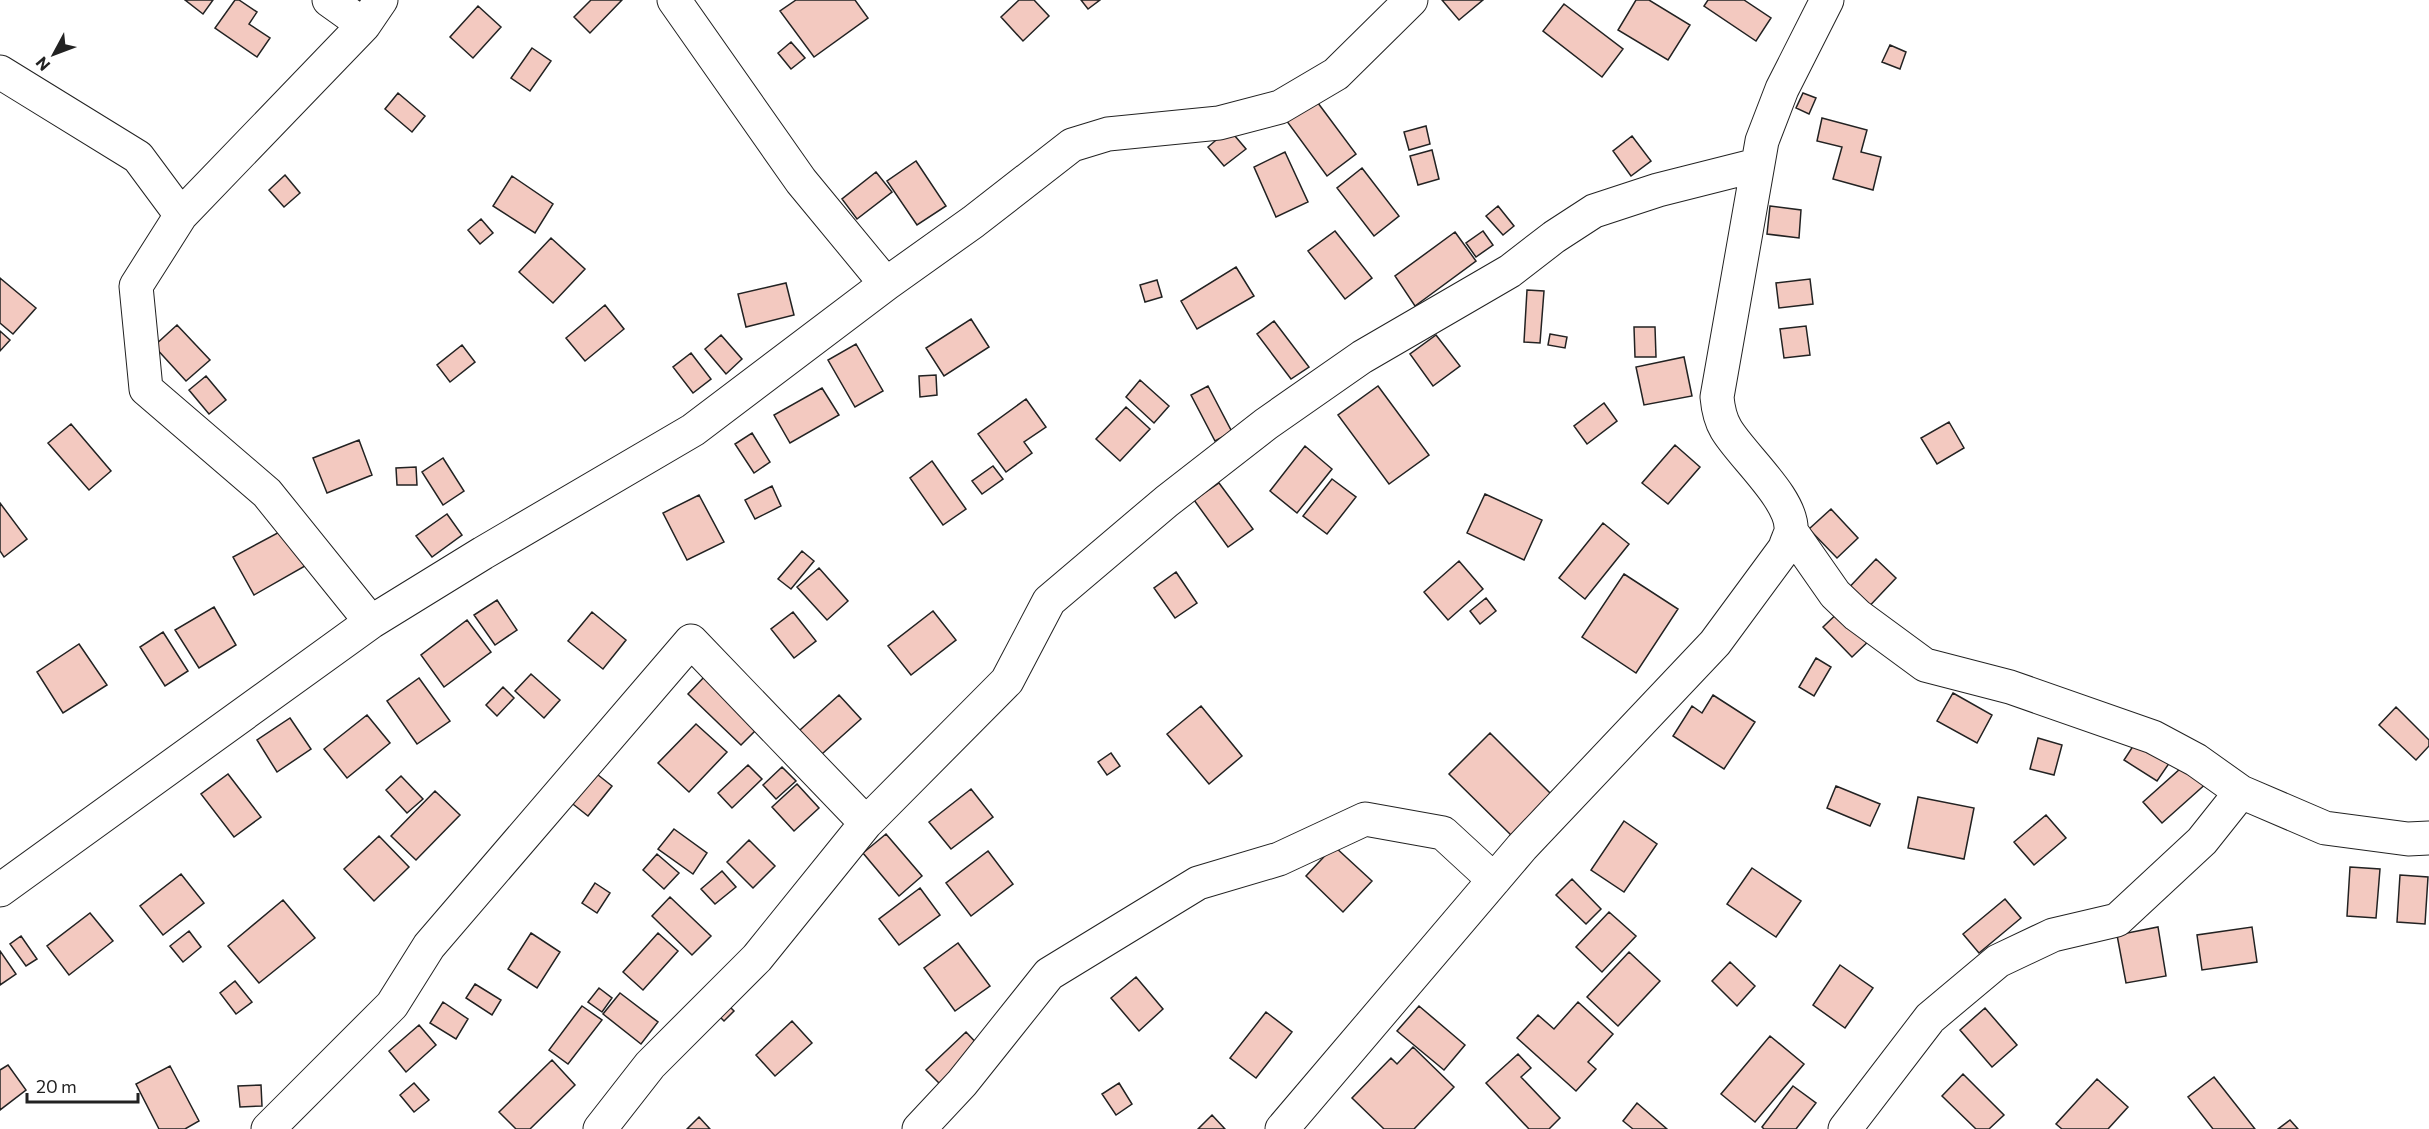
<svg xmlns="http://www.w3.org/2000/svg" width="2429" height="1129" font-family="Commissioner,sans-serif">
	<rect width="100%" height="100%" fill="#fff"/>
	<path fill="#f3c9c0" stroke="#222" stroke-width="1.5" d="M185 0H213L203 14Z
		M235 0H239L257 12 249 24 270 38 257 57 215 28Z
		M591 0H622L590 33 574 17Z
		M796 0H855L868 18 814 57 780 11Z
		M1019 0H1034L1049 16 1023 41 1001 17Z
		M1081 0H1100L1088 9Z
		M1442 0H1483L1459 20Z
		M1636 0H1649L1690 25 1668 60 1618 30Z
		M1708 0H1744L1771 18 1756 41 1704 6Z
		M1564 4 1623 49 1602 77 1543 31Z
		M478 6 501 27 473 58 450 37Z
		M791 42 805 58 791 69 778 53Z
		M1890 45 1906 52 1900 69 1882 62Z
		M532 48 551 61 530 91 511 78Z
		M398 93 425 116 412 132 385 109Z
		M1803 93 1816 98 1809 114 1796 108Z
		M1315 99 1356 154 1327 176 1286 120Z
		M1822 118 1867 130 1861 152 1881 157 1873 190 1833 179 1842 147 1817 141Z
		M1426 126 1430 144 1409 150 1404 132Z
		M1229 129 1246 149 1224 166 1208 147Z
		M1632 136 1651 161 1631 176 1613 151Z
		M1432 150 1439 179 1418 185 1410 156Z
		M1285 152 1308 202 1276 217 1254 167Z
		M916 161 946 206 917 225 887 181Z
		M1362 168 1399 216 1374 236 1337 188Z
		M876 172 892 192 857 219 842 199Z
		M285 175 300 193 284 207 269 190Z
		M512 176 553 204 535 233 493 206Z
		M1498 206 1514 226 1503 235 1486 216Z
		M1770 206 1801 210 1799 238 1767 234Z
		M481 219 493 233 480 244 468 230Z
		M1335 231 1372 278 1345 299 1308 251Z
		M1483 231 1493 245 1476 257 1466 243Z
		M1455 232 1476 261 1415 306 1395 276Z
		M551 238 585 269 553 303 519 272Z
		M1236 267 1254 296 1197 329 1181 301Z
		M0 278 36 308 13 334 0 323Z
		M1810 279 1813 304 1779 308 1776 283Z
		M1157 280 1162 297 1145 302 1140 285Z
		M786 283 794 315 746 327 738 294Z
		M1527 290 1544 291 1540 343 1524 342Z
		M605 305 624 329 585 361 566 338Z
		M971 319 989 347 944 376 926 348Z
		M1274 321 1309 367 1291 379 1257 334Z
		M177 325 210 360 186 381 154 346Z
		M1806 326 1810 355 1784 358 1780 329Z
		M1634 327H1655L1656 357H1635Z
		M0 331 10 340 0 351Z
		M1550 334 1567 337 1565 348 1548 345Z
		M721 335 742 359 726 374 705 349Z
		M1436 335 1460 366 1433 386 1410 354Z
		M856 344 883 391 855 407 828 360Z
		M462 345 475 362 450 382 437 365Z
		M691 353 711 379 693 393 673 367Z
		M1684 357 1692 396 1644 405 1636 367Z
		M936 375 937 395 920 397 919 376Z
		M206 376 226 400 209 414 189 390Z
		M1140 380 1169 406 1154 423 1126 397Z
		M1208 386 1232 432 1215 441 1191 395Z
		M1378 386 1429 455 1389 484 1338 415Z
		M822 388 839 415 790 443 774 415Z
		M1026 399 1046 427 1024 442 1032 453 1006 472 978 434Z
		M1604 403 1617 421 1587 444 1574 426Z
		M1126 407 1150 429 1120 461 1096 439Z
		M1949 422 1964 448 1937 464 1921 438Z
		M71 424 111 471 89 490 48 443Z
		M752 433 770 462 754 473 735 444Z
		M359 440 372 475 327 493 313 458Z
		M1675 445 1700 467 1668 504 1642 483Z
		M1305 446 1332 469 1297 513 1270 491Z
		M443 458 464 491 443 505 422 472Z
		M932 461 966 509 943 525 910 478Z
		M993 466 1003 479 982 494 972 481Z
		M416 467 417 485H397L396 468Z
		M1332 479 1356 497 1327 534 1303 516Z
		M1219 483 1253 529 1228 547 1194 500Z
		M772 486 781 506 755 519 745 500Z
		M1485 494 1542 520 1524 560 1467 533Z
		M699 495 724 542 687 560 663 513Z
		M0 503 27 539 4 557 0 551Z
		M1831 509 1858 538 1837 558 1809 529Z
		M447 514 462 535 432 557 416 536Z
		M1603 523 1629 544 1585 599 1559 578Z
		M285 529 305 566 254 595 233 557Z
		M802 551 814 561 791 589 778 579Z
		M1876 559 1896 578 1862 614 1842 595Z
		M1459 561 1483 589 1448 620 1424 592Z
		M819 568 848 601 827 620 797 587Z
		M1176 572 1197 603 1175 618 1154 588Z
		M1624 574 1678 609 1636 673 1582 637Z
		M1486 598 1496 611 1480 624 1470 611Z
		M497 600 517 630 495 645 474 615Z
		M1845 606 1873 637 1852 657 1823 627Z
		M214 607 236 645 199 668 175 630Z
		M933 611 956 640 911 675 888 646Z
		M592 612 626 640 603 669 568 641Z
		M793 612 816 641 794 658 771 629Z
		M467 620 491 652 444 687 421 655Z
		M163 632 188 671 165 686 140 647Z
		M79 644 107 685 63 713 37 672Z
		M1816 658 1831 667 1814 696 1799 687Z
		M531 674 560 700 544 718 515 691Z
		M705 676 758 728 741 745 688 694Z
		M419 678 450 721 417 744 387 701Z
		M503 687 514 698 497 716 486 705Z
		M1953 693 1992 715 1977 743 1937 721Z
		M839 695 861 719 813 762 791 738Z
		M1713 695 1755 722 1724 769 1673 736 1692 706 1702 713Z
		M1201 706 1242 756 1209 784 1167 734Z
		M2396 707 2429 740V746L2416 760 2379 725Z
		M367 715 390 743 347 778 324 749Z
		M290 718 311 749 277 772 257 740Z
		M696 724 727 752 689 792 658 763Z
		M1490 733 1552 795 1512 836 1449 774Z
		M2139 737 2172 759 2157 781 2124 760Z
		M2038 738 2062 745 2054 775 2030 769Z
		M1111 753 1120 766 1107 775 1098 762Z
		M2190 760 2209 781 2162 823 2143 802Z
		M748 765 762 779 732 808 718 793Z
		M782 767 796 781 776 799 763 785Z
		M593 771 612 786 588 816 569 801Z
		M228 774 261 817 234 837 201 794Z
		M401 776 423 799 407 813 386 790Z
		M797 784 819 808 794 831 772 807Z
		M1836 786 1880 804 1870 826 1827 808Z
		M971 789 993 817 951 849 929 822Z
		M435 791 460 815 416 860 391 836Z
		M1918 797 1974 808 1964 859 1908 848Z
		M2046 815 2066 838 2034 865 2014 842Z
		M1624 821 1657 844 1624 892 1591 870Z
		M674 829 707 853 693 874 658 849Z
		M886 834 922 876 899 896 863 853Z
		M379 836 409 867 374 901 344 869Z
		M749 840 775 866 753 888 727 862Z
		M1334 846 1372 881 1343 912 1306 876Z
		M988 851 1013 884 971 916 946 883Z
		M657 854 679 873 664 889 643 870Z
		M2350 867 2380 869 2376 918 2347 916Z
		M1752 868 1801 901 1776 937 1727 904Z
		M722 871 736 887 715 904 701 889Z
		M181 874 204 903 163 935 140 906Z
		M2400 875 2428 877 2425 924 2397 922Z
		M1572 879 1601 909 1586 924 1556 895Z
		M595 883 610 893 597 913 582 903Z
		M920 888 940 915 899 945 879 919Z
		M670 897 711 936 692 955 652 916Z
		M2005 899 2021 918 1979 953 1963 934Z
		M283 900 315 938 259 983 228 946Z
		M1609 912 1636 936 1602 972 1576 947Z
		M90 913 113 941 69 975 47 946Z
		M2158 927 2166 976 2126 983 2117 935Z
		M2252 927 2257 962 2202 970 2197 935Z
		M189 931 201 947 183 962 170 946Z
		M531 933 560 952 537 988 508 969Z
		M658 933 678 951 643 990 623 972Z
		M21 936 37 959 26 966 10 944Z
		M958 943 990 986 955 1011 924 968Z
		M0 951 16 974 0 985Z
		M1629 952 1660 981 1618 1026 1587 997Z
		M1730 962 1755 986 1737 1006 1712 981Z
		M1840 965 1873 988 1845 1028 1813 1005Z
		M1136 977 1163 1009 1139 1031 1111 998Z
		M235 981 252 1002 236 1014 220 993Z
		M475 984 501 1000 492 1015 466 998Z
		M599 988 612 998 602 1012 588 1002Z
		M620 993 658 1022 641 1044 603 1014Z
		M722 999 734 1011 724 1021 712 1009Z
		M443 1002 468 1019 456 1039 430 1023Z
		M1578 1002 1613 1034 1588 1062 1596 1069 1576 1091 1517 1038 1538 1015 1554 1029Z
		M582 1006 602 1020 568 1064 549 1050Z
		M1419 1006 1465 1045 1444 1070 1397 1031Z
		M1985 1008 2017 1045 1992 1067 1960 1030Z
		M1266 1012 1292 1032 1256 1078 1230 1058Z
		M792 1021 812 1043 775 1076 756 1055Z
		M419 1025 436 1045 406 1072 389 1051Z
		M966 1032 983 1050 944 1088 926 1070Z
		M1770 1036 1804 1064 1755 1122 1721 1094Z
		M1413 1047 1454 1087 1414 1129H1384L1352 1098 1391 1058 1397 1064Z
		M1518 1054 1531 1068 1521 1077 1560 1118 1549 1129H1529L1486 1083Z
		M552 1060 575 1085 530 1129H516L499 1112Z
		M8 1065 26 1090 0 1110V1070Z
		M170 1066 199 1121 185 1129H159L136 1084Z
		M1963 1074 2004 1115 1989 1129H1976L1942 1096Z
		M2214 1077 2255 1129H2213L2188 1097Z
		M2097 1079 2128 1107 2108 1129H2062L2056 1124Z
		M414 1083 429 1100 414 1112 400 1095Z
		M1119 1083 1132 1104 1116 1115 1102 1094Z
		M261 1085 262 1106 240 1107 238 1086Z
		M1793 1086 1816 1103 1796 1129H1764L1762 1127Z
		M1637 1103 1667 1129H1633L1623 1121Z
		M1212 1115 1225 1129H1198Z
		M699 1117 710 1129H687Z
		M2290 1120 2298 1129H2278Z"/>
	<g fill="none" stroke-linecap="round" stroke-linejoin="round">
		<defs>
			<path id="minor" d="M329 0 364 25
				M674 0 801 181 886 284
				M0 72 138 157 181 215
				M1791 531 1835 594 1857 615 1925 665 2010 687 2153 737 2196 760 2241 792 2325 828 2408 839 2429 838
				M371 622 267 493 146 389 136 286 181 215 364 25 381 0
				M0 890 371 622 483 553 693 430 886 284 973 222 1072 145 1108 134 1219 123 1280 107 1336 74 1411 0
				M268 1129 392 1005 429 946 691 641 866 823
				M600 1129 650 1065 757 958 866 823 1007 681 1049 601 1167 501 1266 424 1362 357 1510 271 1554 237 1594 211 1658 190 1757 165
				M919 1129 962 1083 1049 974 1198 883 1279 859 1365 819 1443 833 1494 880
				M1282 1129 1522 847 1715 643 1785 548C1786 543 1790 536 1791 531 1794 500 1741 455 1726 429 1720 419 1718 408 1717 397L1762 141 1782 89 1827 0
				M1845 1129 1930 1018 1998 961 2053 935 2117 920 2202 841 2241 792"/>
		</defs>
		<use href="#minor" stroke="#222" stroke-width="35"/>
		<use href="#minor" stroke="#fff" stroke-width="33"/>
	</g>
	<g transform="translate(54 54) rotate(229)" stroke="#ffffff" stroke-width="4.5" paint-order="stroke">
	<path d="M0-4.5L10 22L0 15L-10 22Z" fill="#222222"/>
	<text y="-9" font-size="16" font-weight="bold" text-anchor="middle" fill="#222222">N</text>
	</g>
	<path d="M27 1093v9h111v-9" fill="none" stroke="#222222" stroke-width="3"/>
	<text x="36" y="1093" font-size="18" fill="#222222" stroke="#ffffff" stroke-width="4.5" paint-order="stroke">20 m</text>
</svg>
